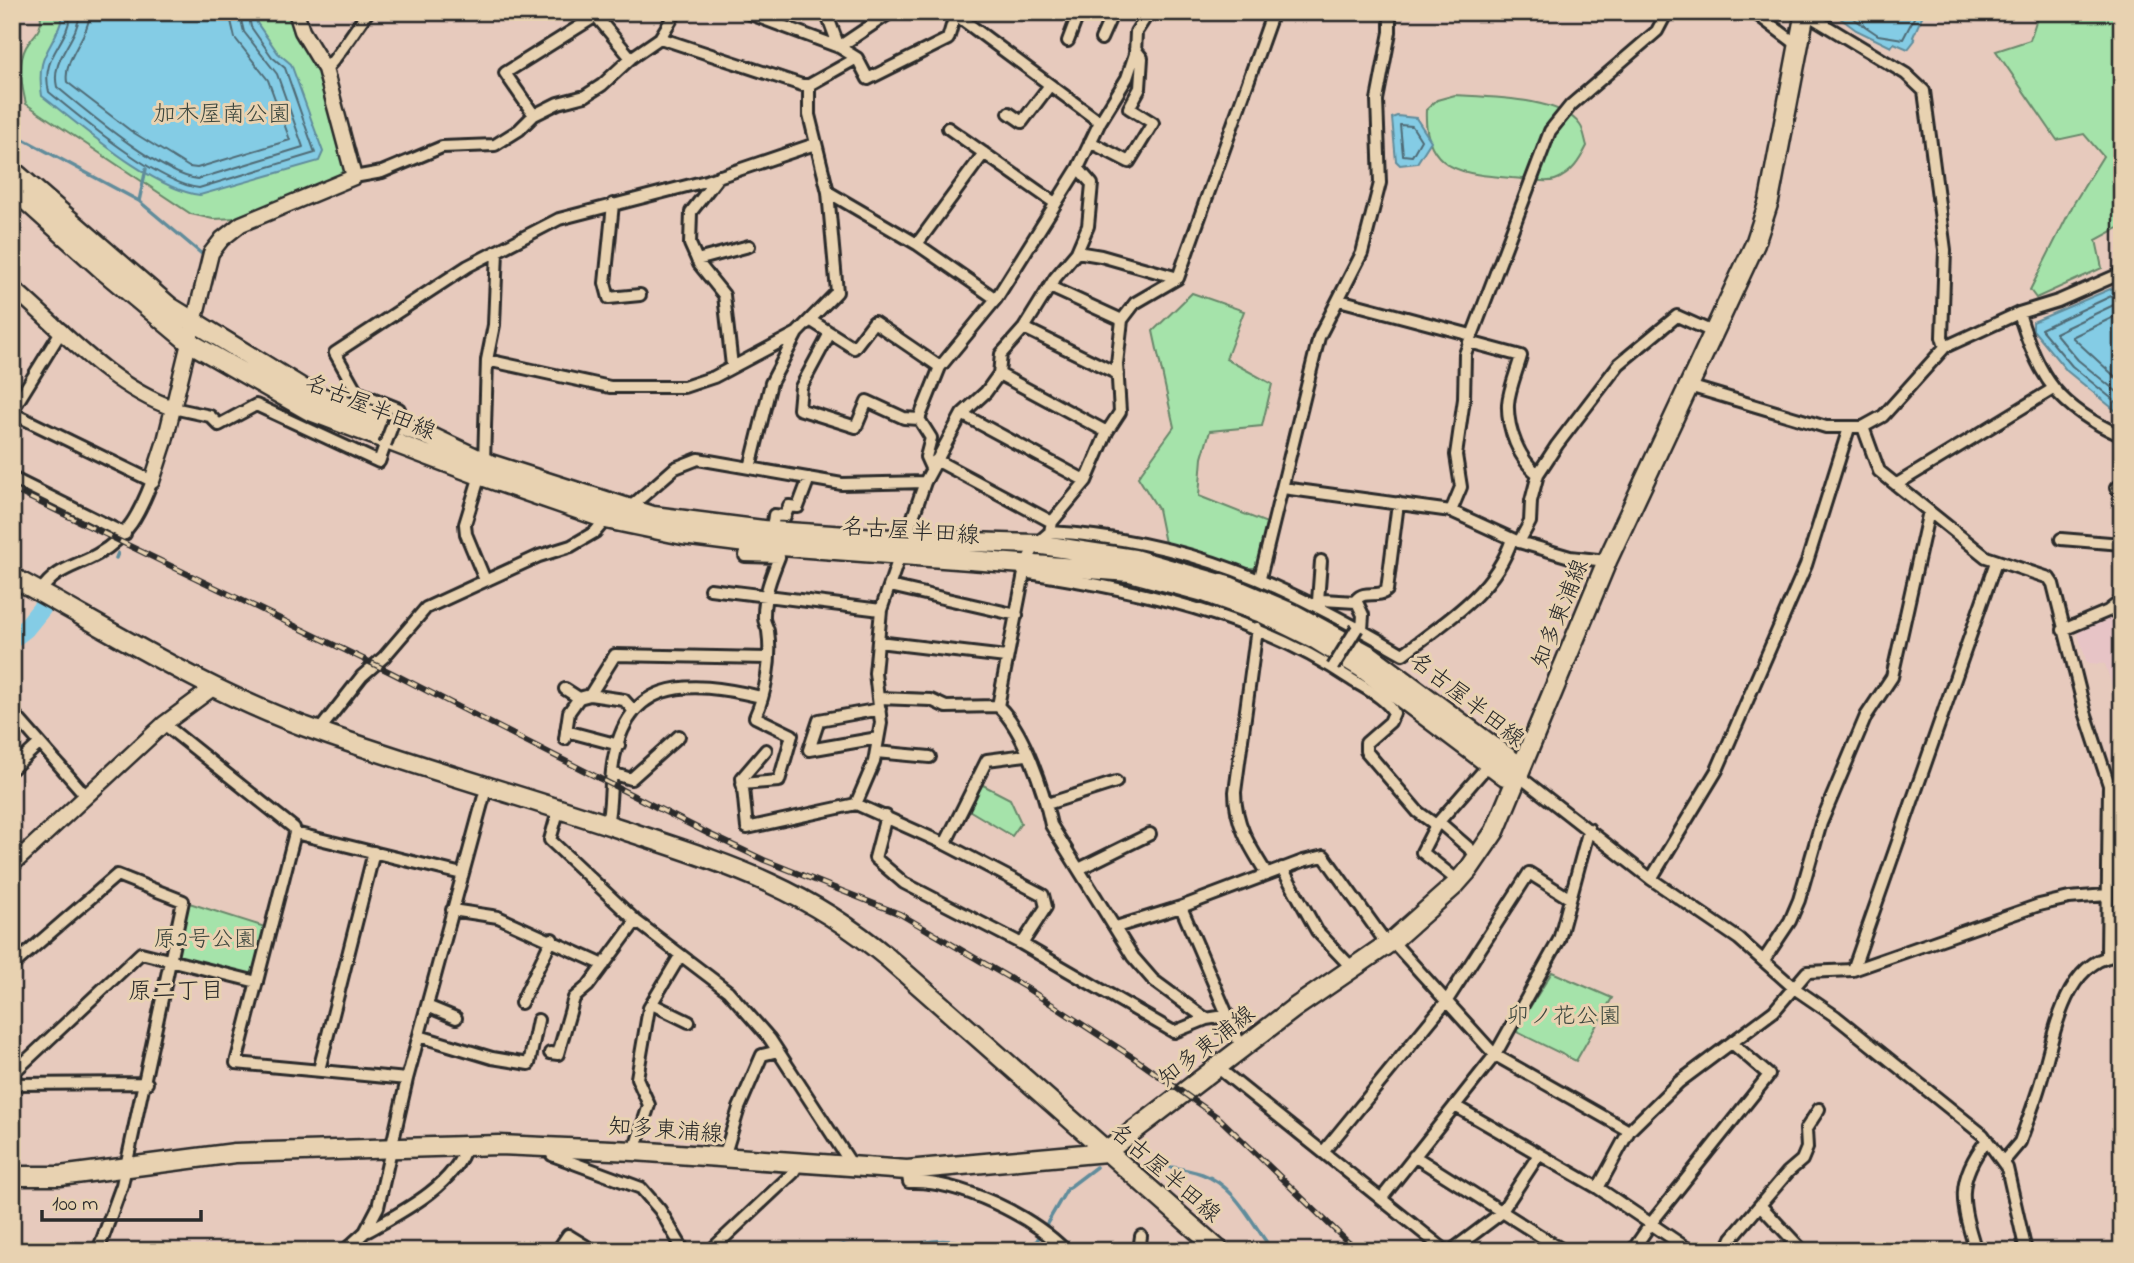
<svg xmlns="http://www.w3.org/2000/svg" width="2134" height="1263" font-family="'Indie Flower','Klee One',sans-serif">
	<rect width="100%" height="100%" fill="#e7cabd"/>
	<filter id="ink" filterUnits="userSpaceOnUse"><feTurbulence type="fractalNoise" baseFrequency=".0143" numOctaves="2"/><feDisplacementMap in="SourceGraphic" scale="14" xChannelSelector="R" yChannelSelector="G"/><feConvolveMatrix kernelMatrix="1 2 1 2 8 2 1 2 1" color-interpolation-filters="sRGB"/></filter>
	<g filter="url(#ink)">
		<path fill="#e7c4c6" d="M2122 606V697L2114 691 2105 664 2087 663 2077 631 2107 620Z"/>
		<path fill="#a5e3aa" stroke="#68876a" stroke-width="2" d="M40 12H292L320 69 347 164 343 176 238 218 213 219 191 214 26 104C22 87 17 64 26 47 34 33 44 31 40 12Z
			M2039 12H2122V226L2096 240 2102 268 2036 298 2030 290 2074 203 2103 156 2084 134 2057 140 1996 51 2030 40Z
			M1455 95C1486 97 1561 97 1580 125 1584 130 1585 140 1587 146 1580 160 1572 174 1555 180 1544 184 1524 178 1512 178 1463 174 1423 171 1426 110L1437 100Z
			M1192 293 1244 311 1226 359 1272 384 1262 426 1210 431 1202 458 1199 496 1272 525 1260 568H1239L1165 543 1158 509 1138 477 1174 427 1153 331Z
			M981 784 1010 799 1021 823 1012 836 967 809Z
			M183 901 271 929 257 982 171 959Z
			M1552 972 1612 998 1576 1061 1515 1031Z"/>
		<path fill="#84cce5" stroke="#608c9b" stroke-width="2" d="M64 12H255L257 23 278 53 291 64 323 152 319 161 200 195C153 190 80 125 42 96 35 49 55 51 64 12Z
			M1832 12H1924L1913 37 1915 40 1908 49 1894 43 1891 47 1856 30Z
			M1397 116 1416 118 1431 141 1417 163 1400 165 1396 161 1392 118Z
			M2122 284V386L2118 389 2122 394V416L2067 371 2033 330V322Z"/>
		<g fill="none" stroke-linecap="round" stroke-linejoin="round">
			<path stroke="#4f6b75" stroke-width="2" d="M71 12C68 45 40 55 49 92 82 119 159 184 199 188L315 153 285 68 272 57 251 27 248 12
				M80 12C78 41 50 58 57 87 86 111 163 176 198 179L303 147 277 74 244 32 239 12
				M90 12C89 37 63 58 67 82L131 131 189 167 197 168 290 140 268 80 235 38 229 12
				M1844 12 1878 35 1903 39 1917 12
				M1400 125 1412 126 1421 140 1412 156 1403 155Z
				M2122 291 2041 329 2072 366 2122 407
				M2122 301 2055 333 2078 360 2122 396
				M2122 313 2072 337 2122 383"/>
			<path stroke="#608c9b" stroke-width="3.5" d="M12 133 139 201 203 255
				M139 201 146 169
				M116 558 118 553
				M1152 1164C1168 1167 1186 1168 1202 1174 1236 1186 1252 1224 1273 1251
				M825 1251 843 1245 865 1251
				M905 1251C926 1237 960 1237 980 1251
				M1025 1251 1035 1244 1067 1189 1096 1167
				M1350 1251 1371 1248 1374 1251"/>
			<path stroke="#84cce5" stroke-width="19" d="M12 639 25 629 42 608"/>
			<defs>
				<path id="minor" d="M745 12 839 47 857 58 868 79 948 39 956 12
					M826 12 839 47
					M1754 12 1799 46
					M1021 13V12
					M1805 13 1906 74 1924 91 1945 250 1942 337 1945 347
					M956 15 1100 122
					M660 38 802 85H809L857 58
					M1101 39 1113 12
					M1068 41 1079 12
					M839 47 891 12
					M325 69C331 67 360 22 368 12
					M1009 113 1022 122 1050 85
					M534 115 505 73 596 16 631 58
					M948 128 1055 203
					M1090 142 1129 162 1153 123 1129 108 1140 88 1142 58 1135 49
					M719 176 691 212 690 244 699 264 724 295 732 366
					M354 177 382 172 442 147 495 145 519 130 534 115 558 103 585 96 602 85 631 58 660 38 676 12
					M828 192 917 244 996 299
					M613 204 605 283 609 298 640 295
					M917 244 984 153
					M1076 254 1088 226 1092 184 1078 168
					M697 260 749 246
					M1050 287 1122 320
					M1339 300 1471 335
					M2019 313C2038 378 2059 408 2122 436
					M810 320 854 348 874 322 940 367
					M1024 328 1118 374
					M830 333 801 387 799 409 856 427 867 401 904 418 919 419
					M1469 342 1521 356C1517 371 1509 389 1508 404 1507 428 1519 460 1538 474
					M487 360 610 387H684L714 377 797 333
					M999 374 1107 432
					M1689 386 1826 427H1863L1883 416 1945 347 2019 313 2058 301 2122 273
					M173 408 210 416 219 425 256 405 379 462 385 445
					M12 411 62 330
					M12 413 152 481C140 512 128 537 98 554 75 567 56 568 40 592
					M962 414 1086 481
					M396 415 399 409 357 392 335 353 468 266 559 219 706 181 815 144
					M1863 427 1879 471 1986 557 2049 578 2053 584 2085 712 2109 785 2107 955
					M936 460 1052 522
					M750 468 771 383 797 333 837 292 828 192 809 115V85
					M931 468 926 457 931 438 919 419 940 367 996 299 1078 168 1100 122 1127 78 1135 54 1136 32 1149 12
					M12 478 125 534
					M1897 484 2053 389
					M1283 488 1451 511 1519 542 1570 557 1607 561
					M2116 488 2122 490
					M627 510 675 468 698 459 842 484 925 482
					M1451 511 1461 487 1456 455 1464 399 1465 354 1550 131 1571 105 1657 31 1667 12
					M772 531 774 515 785 516 789 506 798 507 809 478
					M1050 532C1190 540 1284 585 1403 654 1445 622 1495 592 1512 539
					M2061 539 2122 544
					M1519 542 1530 522 1531 501 1538 474 1557 445 1619 364 1677 316 1715 333
					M1023 572C1140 590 1253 614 1352 680 1366 689 1386 698 1394 713L1390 722 1366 743V751L1418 812 1436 825 1422 852 1458 881
					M1260 578 1319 337 1362 253 1380 183 1377 100 1390 32V12
					M485 580 466 534 465 524 484 462 487 360 494 325 497 251
					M890 586 1017 615
					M710 589 881 610
					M1318 601 1321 561
					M1316 604 1323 600 1356 602
					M1257 628 1235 792C1235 824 1250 847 1267 874
					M1362 630 1363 615 1356 600C1365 589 1378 599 1387 590L1398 503
					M2063 630 2108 611 2122 600
					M878 642 1006 657
					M565 689 579 698 590 695 615 655 767 658
					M590 695 624 700 633 710
					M879 698 931 700 946 707 998 706
					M12 717H17L87 797
					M164 724 294 828 295 833 462 874
					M566 731 619 745
					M318 732 362 676 384 657 426 608 539 556 571 546 595 532 606 519
					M878 738 809 750 819 720 880 709
					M565 739 569 712 579 698
					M766 750 742 778 747 828 856 804
					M876 752 930 757
					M12 769 39 744
					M612 773 631 779 679 736
					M1519 776 1651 879 1739 939 1794 988 1835 1016 1983 1135 2007 1168 2026 1251
					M742 784 779 781 792 735 755 717C766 693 772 658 768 631 767 625 763 622 764 615 764 595 771 577 779 557L745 556 747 543
					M1047 804 1116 782
					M559 808 550 840 636 921 728 991 770 1039 850 1162 849 1166
					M886 816 875 858 904 883 1022 944 1174 1032 1206 1019 1225 1016
					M1439 822 1478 856
					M607 825C611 806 610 789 612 771 623 677 686 679 761 697
					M1436 825 1489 764
					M295 833 236 1063 407 1079
					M945 844 987 760 1026 755
					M1282 868 1317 931 1352 968
					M1079 869 1150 834
					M1651 879 1717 770 1751 692 1806 565 1849 428
					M452 910 498 917 604 965
					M1116 927 1181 907
					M1392 941 1495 1055 1629 1131
					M1022 944 1046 907 1043 895 945 844 856 804 874 762 881 723 875 673 881 610 925 482 962 414 986 392 999 374 1001 354 1024 328 1055 278 1077 252 1101 256 1178 278
					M1764 960 1790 921 1799 900 1821 823 1866 716 1892 677 1929 511
					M12 966 117 875 183 901 122 1185 98 1251
					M1853 970 1996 562
					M521 1003 552 939
					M652 1004 689 1022
					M427 1006 456 1018
					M1206 1019 1153 980 1133 957 1051 825C1044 791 1024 730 998 706L1026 563 1036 544 1050 532 1052 522 1086 481 1107 432 1120 412 1117 364 1122 320 1135 303 1178 278 1273 12
					M419 1036 492 1058 529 1064 538 1020
					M1241 1047 1181 907 1303 861 1324 856 1387 944
					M550 1053 558 1054 574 998 588 986 636 921
					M1217 1067 1446 1251
					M319 1070 374 852
					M12 1074 141 953 257 982
					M12 1084 147 1083
					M1455 1106 1598 1188 1691 1251
					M551 1147 552 1155 641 1188 660 1210 684 1251
					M634 1151 649 1105 637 1078 649 1008 680 956
					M1324 1151 1446 1002 1529 873 1569 898
					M1414 1156 1564 1251
					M724 1157 739 1108 762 1055 778 1051
					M2004 1161 2020 1142C2027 1122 2035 1102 2041 1081 2054 1038 2064 956 2122 955
					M907 1170 909 1182C960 1180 1032 1216 1066 1251
					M1598 1188 1629 1131 1679 1082 1774 1011 1807 972 1853 970 2039 905 2069 898 2107 895
					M1381 1199 1495 1055 1559 940 1589 829
					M1760 1205 1803 1251
					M368 1231C402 1212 455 1185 466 1146
					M344 1251 365 1232 378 1207 407 1079 487 785
					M557 1251 568 1235 594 1251
					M710 1251 793 1173 799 1163
					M1139 1251 1141 1236
					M1451 1251 1500 1214 1538 1156
					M1632 1251 1652 1222 1769 1075 1733 1044
					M1726 1251 1732 1238 1788 1172 1802 1160 1807 1148 1806 1129 1819 1109
					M1976 1251C1961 1204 1955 1180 1987 1140"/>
				<path id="tertiary" d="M12 287C62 330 110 386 173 408
					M152 481 165 441 211 253 222 239 241 224 354 177 325 69 302 31 296 12
					M12 865 164 724 214 687"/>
				<path id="primary" d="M12 170 170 307 310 393 427 435 484 462 653 516 772 531 907 540 1036 544 1134 559 1231 587 1292 613 1371 656 1514 762 1519 776H1505L1362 668 1315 639 1262 613 1204 592 1130 572 754 544 683 535 606 519 482 476 308 410 189 342 103 270 12 188
					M12 577C112 631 212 695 320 732 418 767 519 795 618 828 723 863 801 885 888 958L1220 1251
					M12 1176H60L235 1153 499 1145 634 1151 907 1170 1106 1152 1293 1009 1392 941 1454 886 1469 869 1495 831 1607 561 1755 244 1769 201 1805 12"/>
			</defs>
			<use href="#minor" stroke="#2b2b2b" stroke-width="16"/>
			<use href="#tertiary" stroke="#2b2b2b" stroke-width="19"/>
			<use href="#primary" stroke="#2b2b2b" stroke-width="23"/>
			<use href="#minor" stroke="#e8d2b1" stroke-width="10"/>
			<use href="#tertiary" stroke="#e8d2b1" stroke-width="14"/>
			<use href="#primary" stroke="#e8d2b1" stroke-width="18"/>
			<defs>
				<path id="rail" d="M12 489 390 672 709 834 764 860 900 914 1028 989 1134 1058 1220 1119 1357 1251"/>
			</defs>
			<use href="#rail" stroke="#2b2b2b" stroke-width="6"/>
			<use href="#rail" stroke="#e8d2b1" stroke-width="3.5" stroke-dasharray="10" stroke-linecap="butt"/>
			<defs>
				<path id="minor-bridge" d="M385 445 396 415
					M1333 667 1357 628"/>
			</defs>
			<use href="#minor-bridge" stroke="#2b2b2b" stroke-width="16" stroke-linecap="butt"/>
			<use href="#minor-bridge" stroke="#e8d2b1" stroke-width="10"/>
		</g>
	</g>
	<g text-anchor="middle" stroke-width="6" stroke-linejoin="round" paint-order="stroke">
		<g font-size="23" fill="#3d473e" stroke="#e8d2b1">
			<text x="222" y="121">加木屋南公園</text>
			<text x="205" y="946">原2号公園</text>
			<text x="1564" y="1023">卯ノ花公園</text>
		</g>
		<g font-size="23" fill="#2b2b2b" stroke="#e8d2b1">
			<text transform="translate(371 406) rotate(22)" y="8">名古屋半田線</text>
			<text transform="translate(911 530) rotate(4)" y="8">名古屋半田線</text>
			<text transform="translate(1559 613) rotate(-68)" y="8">知多東浦線</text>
			<text transform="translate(1468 699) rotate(38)" y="8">名古屋半田線</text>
			<text transform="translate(1206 1045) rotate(-38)" y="8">知多東浦線</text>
			<text transform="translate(666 1129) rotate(4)" y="8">知多東浦線</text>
			<text transform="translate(1166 1172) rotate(41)" y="8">名古屋半田線</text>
		</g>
		<g font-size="24" fill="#2b2b2b" stroke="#e8d2b1">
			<text x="176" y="998">原二丁目</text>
		</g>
	</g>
	<rect width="2134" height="1263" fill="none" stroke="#e8d2b1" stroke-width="42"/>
	<rect x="21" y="21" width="2092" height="1221" fill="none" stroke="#2b2b2b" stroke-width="2.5" filter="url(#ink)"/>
	<path d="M42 1210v10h159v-10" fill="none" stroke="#2b2b2b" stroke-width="3.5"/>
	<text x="52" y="1210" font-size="21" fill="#2b2b2b" stroke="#e8d2b1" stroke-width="5" paint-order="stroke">100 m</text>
</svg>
